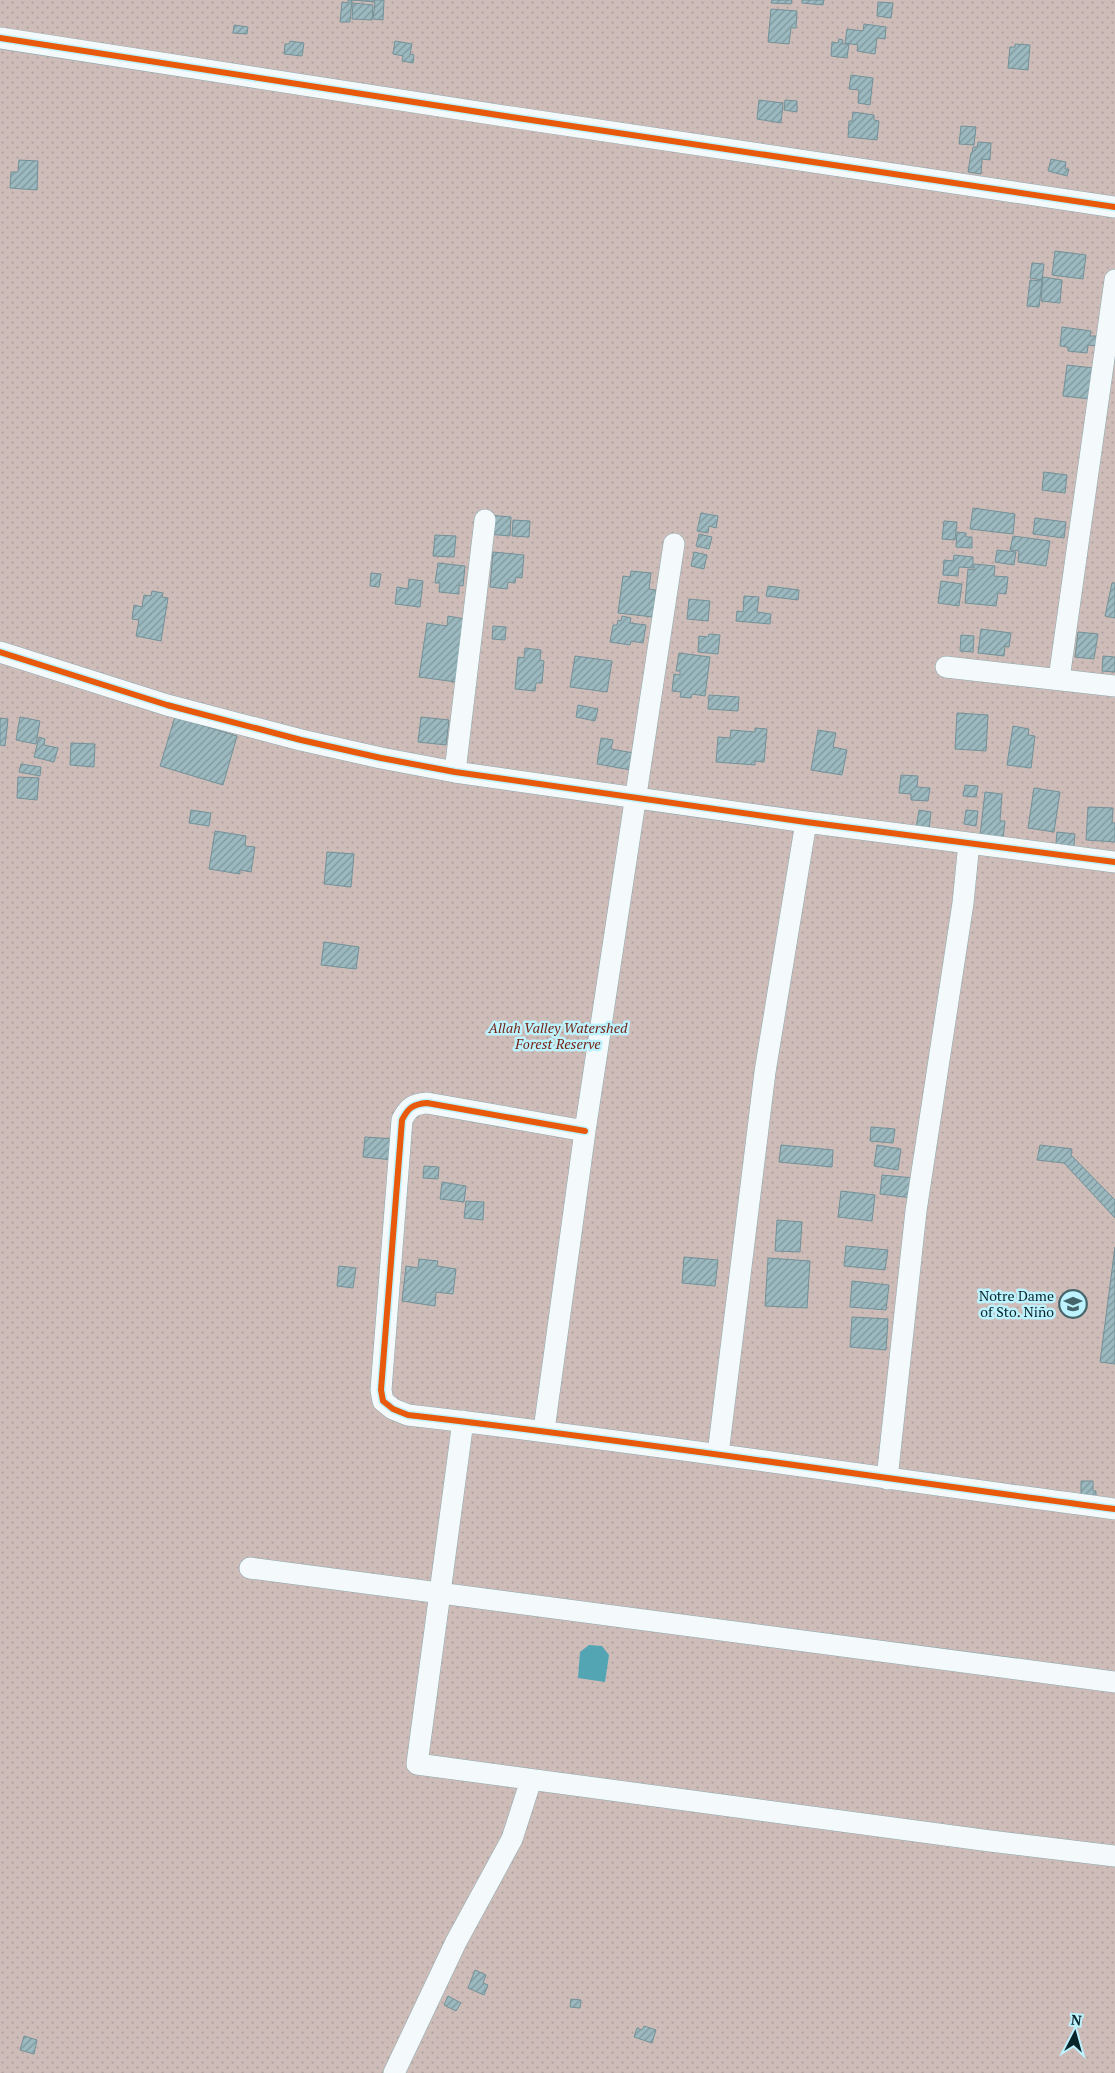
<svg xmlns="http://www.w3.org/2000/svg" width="1115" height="2073" font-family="'PT Serif',serif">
	<defs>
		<pattern id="park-dots" width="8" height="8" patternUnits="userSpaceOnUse" patternTransform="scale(1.25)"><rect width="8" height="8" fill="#cebcb9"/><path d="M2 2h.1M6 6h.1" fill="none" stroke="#afa19f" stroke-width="1.8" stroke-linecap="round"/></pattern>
		<pattern id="building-hatch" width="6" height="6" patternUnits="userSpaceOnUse" patternTransform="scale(1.25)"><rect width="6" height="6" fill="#9cb9c0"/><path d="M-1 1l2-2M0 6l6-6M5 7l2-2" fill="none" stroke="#7d969c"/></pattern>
	</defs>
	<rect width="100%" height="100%" fill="#b7dbe3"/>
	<path fill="url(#park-dots)" d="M0 0H1115V2073H0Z"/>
	<path fill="#53a5b4" d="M589 1645 602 1646 609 1655 605 1682 578 1678 580 1652Z"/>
	<path fill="url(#building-hatch)" stroke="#739197" d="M348 0H384L383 20 373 19 375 2 352 0 350 22H340L342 2 348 3Z
		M772 0H792L791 4 771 3Z
		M802 0H824L823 5 802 3Z
		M878 2 893 3 891 18 877 16Z
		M353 3 373 5 372 20 352 19Z
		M771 9 797 11 796 28H791L789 44 768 42Z
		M864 24 886 27 885 39 877 38 875 54 857 51 858 45 845 43 847 29 863 31Z
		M234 25 248 27 247 34 233 33Z
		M839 39 843 40 842 44H849L847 58 831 56 832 42 838 43Z
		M290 41 304 43 302 56 284 54 285 44H289Z
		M395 41 412 44 410 54 414 55 413 63 402 61 403 56 393 54Z
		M1015 44 1030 45 1028 70 1008 68 1010 47H1015Z
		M851 75 873 78 870 105 858 103 859 90 849 89Z
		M759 100 783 103 781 123 757 119Z
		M785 100 797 101V112L784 110Z
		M853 112 874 115V120L879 121 877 140 848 137 849 121H852Z
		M961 126 976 127 974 145 959 144Z
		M978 142 991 143 990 160 982 159 981 174 968 172 971 153H972L973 147H977Z
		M1051 159 1066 162 1065 169H1069L1067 176 1048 171Z
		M19 160 38 161 37 190 10 188 11 172H18Z
		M1055 251 1086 255 1083 279 1052 275Z
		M1032 263 1044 264 1042 280 1030 278Z
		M1043 277 1062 280 1060 303 1041 301Z
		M1030 280 1042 281 1039 307 1027 306Z
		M1062 327 1091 331 1090 336H1097L1096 346 1088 345 1087 353 1068 351V347L1060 346Z
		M1067 365 1093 368 1090 399 1063 396Z
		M1044 472 1067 475 1065 493 1042 490Z
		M973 508 1015 514 1013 534 970 529Z
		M701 513 718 516 716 528 709 526 708 533 697 531Z
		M488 515 511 517 510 536 487 534Z
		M1035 518 1066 522 1064 538 1033 534Z
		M513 520 530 521 529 537 512 536Z
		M944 521 957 522 955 540 942 539Z
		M957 532 966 533V537H972V548L956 547Z
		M699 534 712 537 709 549 696 546Z
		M435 535 456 536 454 557 433 556Z
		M1013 536 1050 541 1046 566 1018 562 1019 551 1010 550Z
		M997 550 1016 552 1014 565 995 562Z
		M493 552 524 555 522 578 516 577 515 583 508 582 507 589 490 587Z
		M694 552 707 555 704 569 691 566Z
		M954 555 973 557V568L959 567 958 576 943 575 944 560 953 561Z
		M438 563 465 566 463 586 459 585V594L439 592 440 583H435Z
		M974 564 995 566 994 576 1008 577 1006 594 998 593 996 606 965 603 968 569 974 570Z
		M631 571 651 573 649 589 656 590 653 617 618 613 623 576 630 577Z
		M371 573 381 574 379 587 370 586Z
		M409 579 423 581 420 607 395 604 397 587 408 589Z
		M941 581 962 584 959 606 938 603Z
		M1112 583H1115V618L1105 616Z
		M768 586 799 590 798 600 766 596Z
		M152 591 163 593 162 597 168 598 161 641 136 636 139 620 132 619 134 605 142 607 144 595 151 596Z
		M744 596 759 597 757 612 771 614 770 624 736 621 737 611 743 612Z
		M689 599 710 601 708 621 687 619Z
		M448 616 465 619 456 682 419 677 427 623 447 626Z
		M622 616 631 618 630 623 646 625 643 643 631 641 630 645 610 642 613 625H617L618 620 621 621Z
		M493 626 506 627 505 640 492 639Z
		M981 629 1011 633 1009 647 1005 646 1004 656 978 653Z
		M1078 632 1098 634 1094 659 1075 657Z
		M709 634 720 635 718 654 698 652 699 636 708 637Z
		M961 635 974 636 973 652 960 651Z
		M525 648 541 650 540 660 544 661 542 683H536L535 691 515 689 518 657 524 658Z
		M679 653 710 657 705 696 692 694 691 698 680 697 681 692 672 691 674 674 680 675V671H676Z
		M575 656 612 661 607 692 570 687Z
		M1103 656 1115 657V672L1102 671Z
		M709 695 739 697 738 711 708 709Z
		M578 705 598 709 595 721 576 717Z
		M957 713 988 715 986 751 955 749Z
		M20 717 40 721 36 744 16 740Z
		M175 717 237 736 223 785 160 766Z
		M421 717 449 720 446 745 418 742Z
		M0 718 8 719 5 746 0 745Z
		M1013 726 1029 729 1028 735 1035 736 1031 768 1007 765Z
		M755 728 767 729 764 762 755 761V765L716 762 718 737 730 738 731 730 755 732Z
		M818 730 836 733 833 747 847 750 842 775 811 770Z
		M39 737 45 739 44 745 58 748 54 762 34 757Z
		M601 738 613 740 611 749 634 753 631 770 597 764Z
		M71 743 95 744 94 767 70 765Z
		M21 764 41 767 40 776 19 772Z
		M901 775 918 776 917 787 930 788 928 801 911 800V794L899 793Z
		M18 777 39 778 37 800 17 798Z
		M965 785 978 786 976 797 963 796Z
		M1034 788 1060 792 1054 832 1028 828Z
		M985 792 1002 794 1000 821H1005L1003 838 980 836Z
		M1088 807 1113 808 1112 823H1115V842L1086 840Z
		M191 810 211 813 209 826 189 823Z
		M919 810 931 812 929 829 916 828Z
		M966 810 978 811 976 826 964 824Z
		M215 831 246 836 245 846 255 847 251 872 240 870V874L209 869Z
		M1057 832 1075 834 1073 855 1055 853Z
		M327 852 354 854 351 887 324 884Z
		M324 942 359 947 356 969 321 965Z
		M871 1127 895 1129 893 1143 870 1141Z
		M365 1137 395 1139 393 1160 363 1157Z
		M781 1145 833 1150 832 1167 779 1162Z
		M877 1145 901 1149 898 1170 874 1166Z
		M1040 1145 1072 1149 1071 1155 1115 1200V1218L1064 1163 1037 1160Z
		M424 1166 439 1167 438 1179 423 1178Z
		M882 1175 914 1178 912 1198 880 1194Z
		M442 1182 466 1186 464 1202 440 1199Z
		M841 1191 875 1195 872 1221 838 1217Z
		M466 1201 484 1202 483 1220 464 1218Z
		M777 1220 802 1222 800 1252 775 1251Z
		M846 1246 888 1250 885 1270 844 1266Z
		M1115 1247V1364L1100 1362Z
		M684 1257 718 1260 715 1286 682 1283Z
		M768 1258 810 1261 807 1308 765 1306Z
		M419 1259 438 1261 437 1266 456 1269 453 1294 436 1292 435 1306 402 1301 406 1266 418 1268Z
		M339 1266 356 1268 353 1288 337 1286Z
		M852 1281 889 1285 886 1310 850 1307Z
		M852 1317 888 1319 886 1350 850 1347Z
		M1081 1481H1093V1491H1096V1499L1081 1498Z
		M475 1970 486 1975 483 1983 488 1985 484 1995 468 1988Z
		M448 1996 461 2003 456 2011 444 2005Z
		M571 1999 581 2000 580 2008 570 2007Z
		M644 2026 656 2030 652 2043 634 2037 637 2028 642 2030Z
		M24 2036 37 2040 34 2054 20 2050Z"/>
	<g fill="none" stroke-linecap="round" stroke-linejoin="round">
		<defs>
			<path id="minor" d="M0 38 511 117 1115 207
				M0 652 167 705 301 740 381 758 455 772 806 822 1115 862
				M946 667 1115 686
				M1059 679 1115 280
				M455 772 485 520
				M585 1131 427 1103C413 1104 408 1108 402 1120L381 1390 383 1401 393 1409 408 1415C644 1442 879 1478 1115 1509
				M463 1421 417 1764 990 1841 1115 1856
				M544 1430 585 1131 674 544
				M718 1454 765 1072 806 822
				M887 1479 916 1211 963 903 969 843
				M250 1568 1115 1682
				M394 2073 456 1942 512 1839 531 1780"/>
		</defs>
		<use href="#minor" stroke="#8eabb1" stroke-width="22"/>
		<use href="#minor" stroke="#f4fafb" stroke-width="21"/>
		<defs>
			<path id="cycleway" d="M0 38 511 117 1115 207
				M0 652 167 705 301 740 381 758 455 772 806 822 1115 862
				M585 1131 427 1103C413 1104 408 1108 402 1120L381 1390 383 1401 393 1409 408 1415C644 1442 879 1478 1115 1509"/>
		</defs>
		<use href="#cycleway" stroke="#bdf3fe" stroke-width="9"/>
		<use href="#cycleway" stroke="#e8590c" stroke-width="6"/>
	</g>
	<defs>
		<symbol id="school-ring" viewBox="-11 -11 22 22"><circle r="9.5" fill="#bdf3fe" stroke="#45656b" stroke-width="1.5"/><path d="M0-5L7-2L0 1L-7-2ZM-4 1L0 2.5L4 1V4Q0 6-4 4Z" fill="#45656b"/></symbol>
	</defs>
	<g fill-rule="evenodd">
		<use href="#school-ring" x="1057" y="1288" width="32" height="32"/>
	</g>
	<g text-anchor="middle" stroke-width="5" stroke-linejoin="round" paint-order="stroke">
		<g font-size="14" font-style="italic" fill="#751e10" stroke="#bdf3fe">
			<text x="558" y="1033">Allah Valley Watershed<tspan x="558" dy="16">Forest Reserve</tspan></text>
		</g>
		<g font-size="14" fill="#08252a" stroke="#bdf3fe" text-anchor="end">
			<text x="1054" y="1301">Notre Dame<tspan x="1054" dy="16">of Sto. Niño</tspan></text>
		</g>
	</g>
	<g transform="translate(1075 2033) rotate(6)" stroke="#bdf3fe" stroke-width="4" paint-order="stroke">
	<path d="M0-4L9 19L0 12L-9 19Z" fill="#08252a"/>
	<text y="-8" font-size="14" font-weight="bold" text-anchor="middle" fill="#08252a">N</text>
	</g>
</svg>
